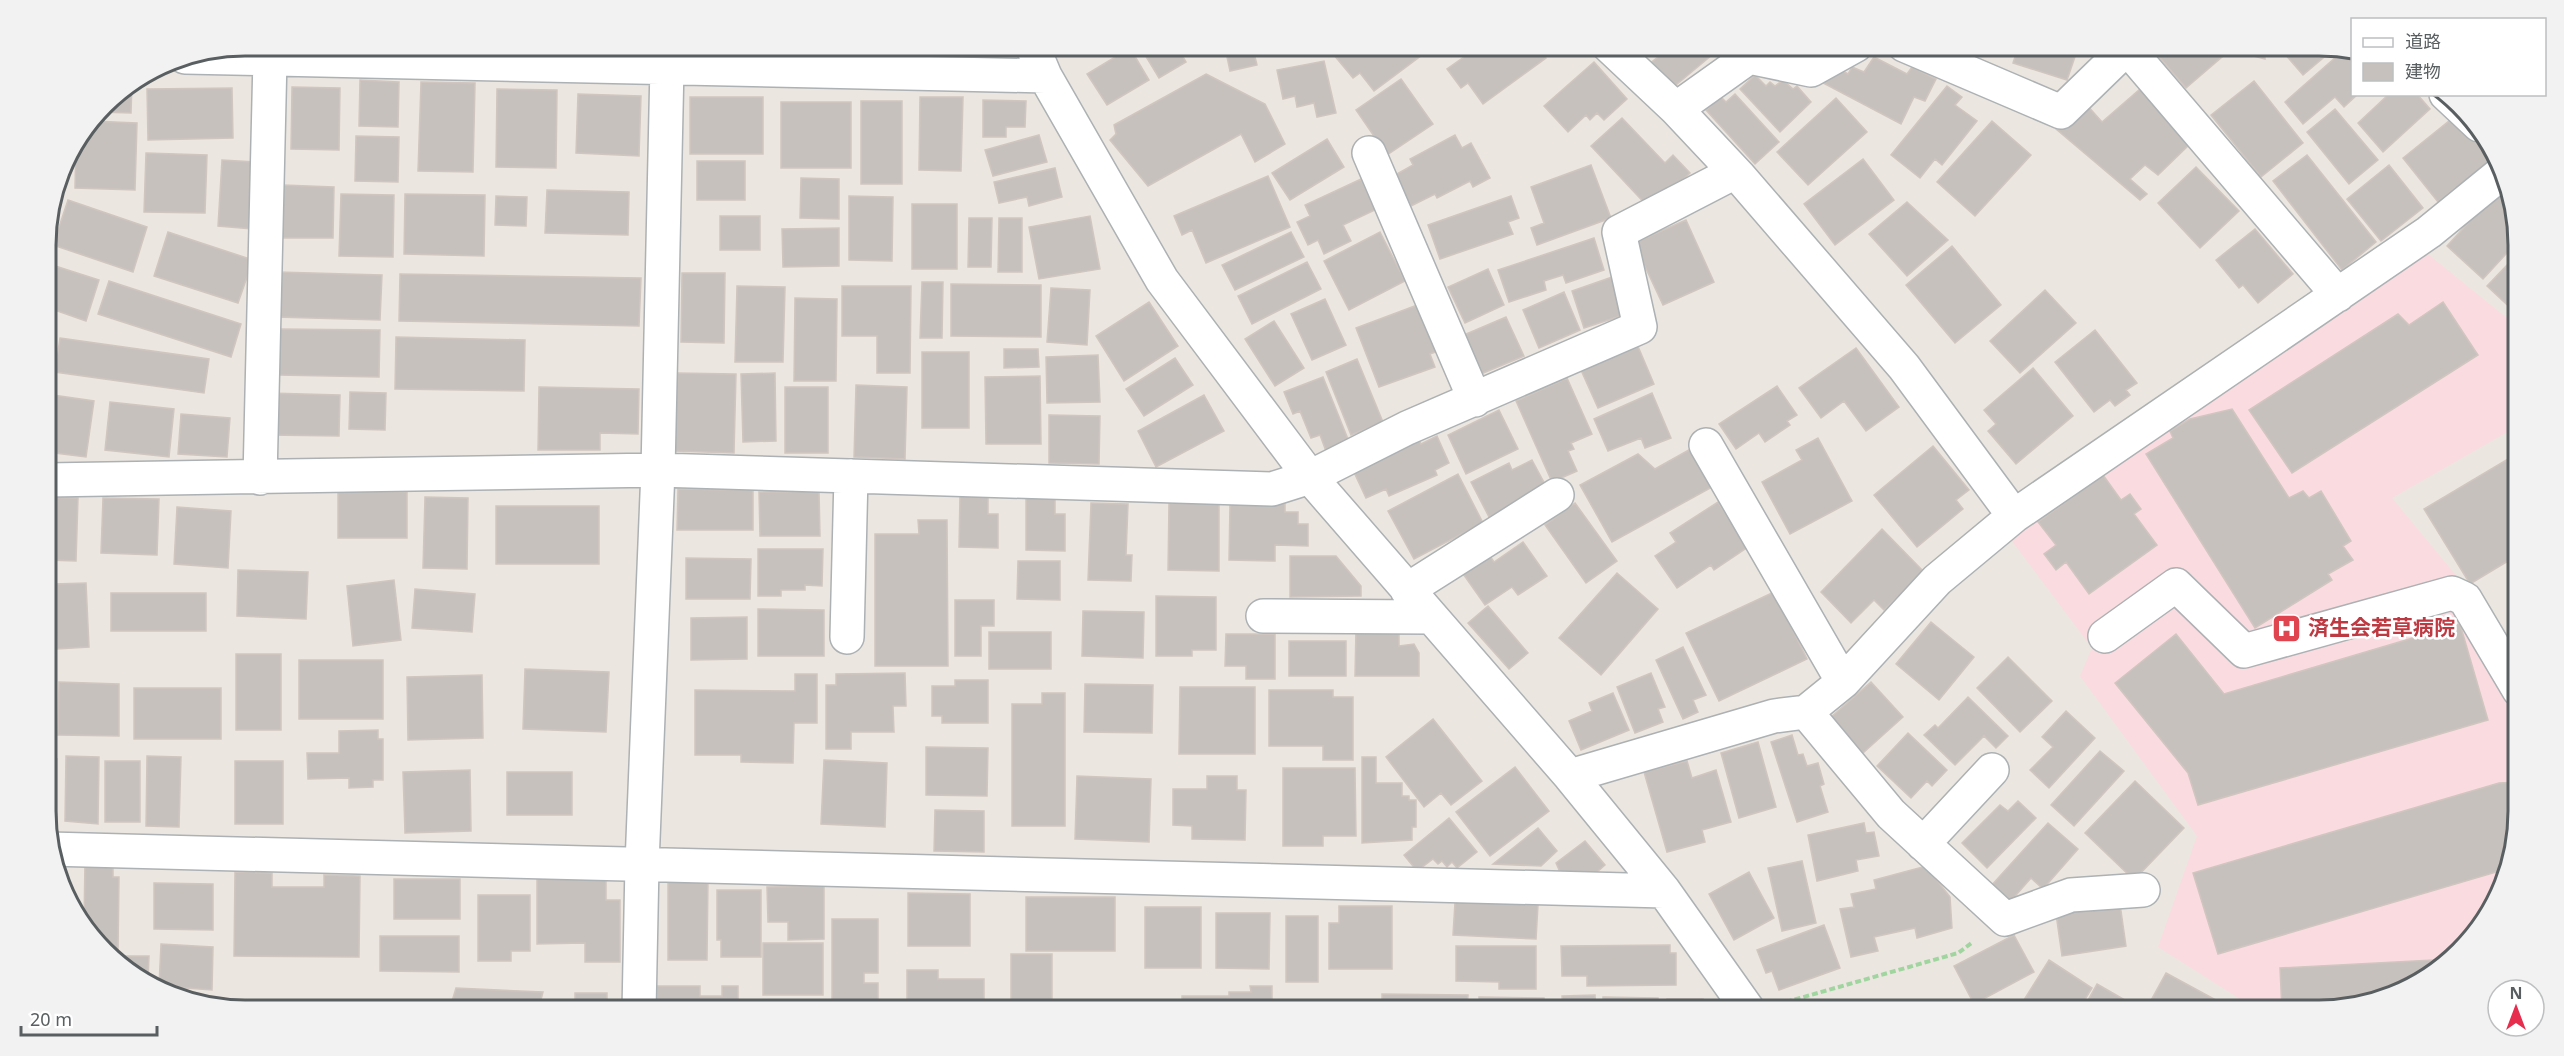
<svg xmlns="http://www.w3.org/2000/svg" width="2564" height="1056" font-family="'Noto Sans','Noto Sans JP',sans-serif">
	<rect width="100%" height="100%" fill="#ece6e0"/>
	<path fill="#fadbe0" d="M2424 251 2518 327V426L2392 498 2482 607 2519 657V812L2508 876 2478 933 2441 970 2384 1000 2332 1011H2259L2158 947 2197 836 2080 676 2092 648 2006 533Z"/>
	<path fill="#c7c1be" stroke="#d0c6bf" stroke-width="1.5" d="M1139 45H1176L1186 62 1159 78Z
		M1206 45H1252L1257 65 1230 71 1226 52 1208 56Z
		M1347 45H1415L1422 55 1374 91 1360 73 1353 78 1334 55Z
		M1481 45H1537L1546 58 1483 104 1468 83 1461 88 1447 69Z
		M1665 45H1704L1712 55 1670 90 1649 64 1659 56 1656 52Z
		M1971 45H1989L1986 51Z
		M2019 45H2079L2067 80 2013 63Z
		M2163 45H2236L2186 88 2155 52Z
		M2246 45H2275L2274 52 2265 51V59L2242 53Z
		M2293 45H2320L2335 48 2303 75 2284 53Z
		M1130 48 1149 80 1107 105 1087 74Z
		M2345 49 2352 50V94H2358L2344 107 2335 97 2303 124 2285 102Z
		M1874 57 1907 74 1912 67 1936 79 1925 101 1914 97 1901 124 1823 83 1841 70 1848 74 1852 67 1864 72Z
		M1324 61 1336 113 1317 117 1314 103 1297 107 1295 96 1283 99 1277 70Z
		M1594 62 1627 99 1604 120 1597 113 1590 120 1586 115 1568 132 1544 106Z
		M1206 74 1265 104 1285 144 1255 162 1241 134 1148 186 1110 140 1116 134 1114 125Z
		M1755 75 1766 86 1770 82 1775 86 1783 80 1793 89 1797 86 1811 102 1780 132 1740 89Z
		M1401 79 1433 124 1387 155 1356 110Z
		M360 80 399 82 398 127 359 126Z
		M2254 81 2303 143 2261 177 2211 115Z
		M421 82 475 83 473 172 418 171Z
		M132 83 131 113 100 112 113 95Z
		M1947 86 1962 97 1955 105 1977 121 1942 165 1935 159 1920 178 1891 155Z
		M292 87 340 88 339 150 291 149Z
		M232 88 233 138 148 140 147 89Z
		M497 89 557 90 556 168 496 167Z
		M2140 89 2190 144 2158 175 2145 165 2130 179 2147 194 2140 200 2056 129 2086 104 2102 122Z
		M578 94 641 96 639 156 576 153Z
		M1735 94 1779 142 1755 164 1706 110 1721 97 1726 102Z
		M2389 94H2417L2430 109 2383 152 2358 123Z
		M690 97H763V154H690Z
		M920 97H963L961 171 919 170Z
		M1836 98 1867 132 1808 185 1777 152Z
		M983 100 1026 101 1025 127H1006V137H983Z
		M861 101H902V184H861Z
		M781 102H851V168H781Z
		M2335 109 2378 160 2349 184 2307 132Z
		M1622 118 1665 163 1673 155 1690 173 1651 210 1591 146Z
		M92 121 137 123 135 190 75 188 76 143Z
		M1992 121 2031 155 1975 216 1937 182Z
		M2449 121 2490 154 2496 168 2462 195 2455 188 2438 202 2403 158Z
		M1039 135 1047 162 993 176 985 150Z
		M1455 135 1462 148 1471 143 1490 178 1473 187 1470 181 1437 198 1435 194 1411 206 1395 175 1413 165 1410 159Z
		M356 136 399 137 398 182 355 181Z
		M1327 139 1344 167 1290 200 1272 173Z
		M146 153 207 155 205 213 144 212Z
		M2307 155 2376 242 2342 270 2273 181Z
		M1863 159 1894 200 1835 245 1804 204Z
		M222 160 256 162 252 229 218 226Z
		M697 161H745V200H697Z
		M1591 165 1611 218 1537 245 1531 228 1544 223 1531 187Z
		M2389 165 2423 208 2381 241 2347 199Z
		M2196 167 2239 211 2200 248 2158 203Z
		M1055 168 1062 197 1029 206 1027 197 999 203 994 182Z
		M1268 176 1290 227 1206 263 1192 230 1182 235 1174 216Z
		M801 178 839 179V219L800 218Z
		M1361 179 1375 210 1343 225 1351 241 1324 254 1318 240 1308 245 1297 222 1310 216 1305 205Z
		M283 185 334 187 333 238H281Z
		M2503 185 2517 218V242L2483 279 2447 246Z
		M547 190 629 192 628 235 545 233Z
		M341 194 394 195 393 257 339 256Z
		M405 194 485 195 484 256 404 254Z
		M496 196 527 197 526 226 495 225Z
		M849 196 893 197 892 261 849 260Z
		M1511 196 1519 218 1508 222 1513 234 1440 259 1428 225Z
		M68 200 147 227 133 272 53 245Z
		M1907 202 1948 240 1907 276 1869 234Z
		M912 204H957V269H912Z
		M720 216H760V250H720Z
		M1090 216 1100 269 1039 279 1029 227Z
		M969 218H992L991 267H968Z
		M999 218H1022V272H998Z
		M1686 220 1714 282 1663 305 1634 243Z
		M839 228V266L783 267 782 229Z
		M2255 229 2293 274 2258 303 2243 285 2239 288 2216 260Z
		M168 232 253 260 238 303 154 276Z
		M1291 232 1304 257 1235 290 1222 265Z
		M1380 232 1405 281 1349 310 1324 261Z
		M1594 238 1604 270 1566 283 1563 275 1544 281 1546 290 1509 302 1498 270Z
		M1952 246 2001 305 1955 343 1906 285Z
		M1307 262 1321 289 1252 324 1238 296Z
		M46 263 99 280 86 321 46 307Z
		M2508 264 2517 271 2518 315 2487 286Z
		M1488 269 1504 305 1465 323 1448 287Z
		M278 272 382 275 380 320 276 317Z
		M682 273H725L724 343 681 342Z
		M400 274 641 278 639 326 399 321Z
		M1615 276 1627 314 1584 328 1572 291Z
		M109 281 241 324 231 357 98 314Z
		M922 282H943L942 338H920Z
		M951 284 1041 285V337L951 336Z
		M737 286 785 287 783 362H735Z
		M842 286H911L910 373H877V336H842Z
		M1051 288 1090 290 1087 345 1047 342Z
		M2045 290 2076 323 2020 373 1990 341Z
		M1564 292 1580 330 1539 348 1523 310Z
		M795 298 837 299 836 381H794Z
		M1325 299 1346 345 1312 360 1291 314Z
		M1149 302 1178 346 1124 381 1096 336Z
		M2443 302 2478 355 2292 473 2249 410 2398 314 2409 325Z
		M1420 304 1438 351 1430 354 1435 367 1379 387 1356 328Z
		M1506 317 1524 356 1481 374 1464 335Z
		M1274 321 1304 368 1275 386 1245 339Z
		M278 329 380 330 379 377 278 375Z
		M2095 330 2137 383 2126 390 2130 395 2115 406 2110 400 2094 412 2055 362Z
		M396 337 525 340 524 391 395 389Z
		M60 338 209 359 204 393 55 372Z
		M1637 344 1654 384 1598 408 1580 368Z
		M1856 348 1899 407 1866 431 1844 401 1821 418 1799 388Z
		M1004 349H1038L1039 367 1004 368Z
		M922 352H969V428H922Z
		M1098 355 1100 402 1047 403 1046 357Z
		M1175 358 1193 385 1144 416 1126 389Z
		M1357 359 1383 422 1351 435 1326 372Z
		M2033 368 2073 416 2016 464 1988 431 1996 424 1984 410Z
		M676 373 736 374 734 453 674 451Z
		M775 373 776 441 743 442 741 374Z
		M1040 376 1041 444H986L985 377Z
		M1323 377 1350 444 1327 454 1320 435 1311 438 1300 411 1293 414 1284 392Z
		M1567 378 1592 434 1571 443 1574 449 1568 451 1577 471 1552 482 1516 401Z
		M856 385 907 387 905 459 854 457Z
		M1777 386 1797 415 1787 421 1790 425 1765 442 1759 433 1736 449 1719 424Z
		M539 387 639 389 638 434 600 433V450H538Z
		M785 387H828V453H785Z
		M350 392 386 393 385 430 349 429Z
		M269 393 340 395 339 436 268 435Z
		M1652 393 1671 438 1645 448 1641 438 1608 451 1594 419Z
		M46 394 94 401 86 457 47 452Z
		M1204 395 1224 431 1156 467 1138 431Z
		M110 402 174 409 169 457 105 450Z
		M2232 409 2289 498 2303 491 2309 498 2321 491 2351 541 2343 546 2353 560 2328 574 2332 580 2255 628 2146 454 2173 438 2170 431 2190 419Z
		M1499 410 1518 449 1466 474 1448 435Z
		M181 414 230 418 227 457 178 454Z
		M1049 415 1100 416 1099 464 1049 463Z
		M1437 436 1449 463 1435 470 1437 475 1389 496 1386 489 1366 498 1353 470 1419 440 1421 444Z
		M1818 438 1852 501 1790 534 1762 482 1802 460 1796 450Z
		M1933 446 1969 490 1956 500 1963 509 1917 547 1874 495Z
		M1694 447 1714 486 1612 542 1580 485 1638 454 1655 469Z
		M2518 453V555L2470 584 2424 509Z
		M1532 460 1547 488 1489 517 1471 482 1509 463 1512 470Z
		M1458 474 1483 523 1414 559 1388 511Z
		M2103 475 2121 500 2130 494 2141 509 2134 514 2157 545 2089 594 2066 562 2056 570 2044 554 2056 545 2038 522Z
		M678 489 753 490V530H677Z
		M819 491 820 536H760L759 492Z
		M338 492H407V538H338Z
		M960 495 988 496V514H998V548L959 547Z
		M1026 496 1055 497V514H1065V551L1026 550Z
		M47 497 78 498 76 561 47 560Z
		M425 497 468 498 467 569 423 568Z
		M103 498 159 499 157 555 101 553Z
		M1718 502 1748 547 1714 570 1711 565 1677 588 1655 556 1676 542 1670 533Z
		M1091 503 1128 504 1126 555H1132L1131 581 1088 580Z
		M1169 503 1219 504V571L1168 570Z
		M1575 503 1617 561 1586 583 1545 525Z
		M1230 504H1285V512H1298V524H1308V546L1275 545V561L1229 560Z
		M496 506H599V564H496Z
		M177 507 231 511 228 568 174 564Z
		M918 520H947L948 666H875V534H919Z
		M1882 529 1924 572 1884 610 1874 600 1851 623 1821 592Z
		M1523 542 1547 576 1518 595 1512 587 1485 605 1461 571 1488 553 1494 562Z
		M758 549H823L822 586 805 585V590H781V596H758Z
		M1290 556H1336L1361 586V596L1290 597Z
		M686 558 751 559 750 599H686Z
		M1018 561H1060V600L1017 599Z
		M238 570 308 572 306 619 237 616Z
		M1617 573 1658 609 1601 675 1559 638Z
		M394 580 401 640 353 646 347 586Z
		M86 583 89 647 57 649 54 584Z
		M415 589 475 594 472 632 412 628Z
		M1774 592 1807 659 1719 701 1686 633Z
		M111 593H206V631H111Z
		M1156 596 1216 597V650H1192V656H1156Z
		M955 600H994V626H981V656H955Z
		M1488 606 1528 653 1509 669 1468 623Z
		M758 609 824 610V656H758Z
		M1083 611 1144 612 1143 658 1082 656Z
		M747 617V659L691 660V618Z
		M1931 622 1974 657 1939 700 1896 664Z
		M2460 624 2488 720 2198 805 2188 773 2115 683 2176 634 2224 694Z
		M1356 628H1399V646L1414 644 1419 653V676H1355Z
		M989 632H1051V669H989Z
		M1226 634H1275V679H1246V666H1225Z
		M1289 641H1346V676H1289Z
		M1683 647 1706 695 1693 700 1698 712 1683 719 1656 660Z
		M236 654H281V730H236Z
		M2008 657 2052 701 2020 732 1977 688Z
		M299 660H383V719H299Z
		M525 669 609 672 606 732 523 729Z
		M905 673 906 706H893L894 732H851V749H826V685H836V674Z
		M1651 673 1665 707 1658 709 1663 722 1635 733 1617 687Z
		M795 674H817V723H794L793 763 741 762V755H695V690L795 691Z
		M482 675 483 738 408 740 407 677Z
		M955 680H988V723H942V716H932V686H955Z
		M59 682 119 684V736L58 735Z
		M1871 682 1903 717 1863 753 1831 717Z
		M1085 684 1153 685 1152 733 1084 732Z
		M1180 687H1255V754H1179Z
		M134 688H221V739H134Z
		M1269 690H1333V697H1353V760H1323V746H1269Z
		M1042 693H1065V826H1012V704H1042Z
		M1613 693 1629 730 1581 750 1569 721 1592 711 1589 703Z
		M1968 697 2008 736 1996 748 1984 736 1955 765 1924 735 1935 725 1938 728Z
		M2066 711 2095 738 2049 788 2030 770 2053 747 2042 737Z
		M1433 719 1482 781 1451 805 1441 793 1424 807 1386 757Z
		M378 730V739H383V780H373V787L349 788V778L308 779 307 753H339V731Z
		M1908 733 1947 770 1932 786 1927 781 1911 798 1877 766Z
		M1792 735 1798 755 1803 754 1807 766 1818 763 1824 784 1820 786 1828 812 1797 822 1771 742Z
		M1758 742 1776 807 1739 818 1721 753Z
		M926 747 988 748 987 796 926 795Z
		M2100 751 2124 771 2074 826 2051 805Z
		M66 756 99 757 98 824 65 821Z
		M147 756 181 757 179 827 146 826Z
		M1362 757H1376V783H1402V796H1409V800H1416V827H1412V840L1362 843Z
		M48 758 57 759V824H49Z
		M824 760 887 763 885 827 821 824Z
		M105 761H140V822H105Z
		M235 761H283V824H235Z
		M1687 761 1692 778 1716 770 1731 822 1702 830 1705 842 1667 852 1644 772Z
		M1515 767 1549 811 1490 856 1456 812Z
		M1283 768H1355L1356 836H1323V846H1283Z
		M470 770 471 831 405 833 403 772Z
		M507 772H572V815H507Z
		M1077 776 1151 779 1149 842 1075 839Z
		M1207 776H1237V790H1246L1245 840 1192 839V826L1173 825V789H1207Z
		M2135 781 2184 828 2134 880 2085 833Z
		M2519 782V812L2510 868 2218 954 2193 873 2499 783Z
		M2018 801 2036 818 1987 868 1962 843 2000 805 2008 811Z
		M935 810 984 811V852L934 851Z
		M1449 818 1477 852 1457 868 1452 862 1447 867 1442 861 1438 864 1433 859 1417 871 1404 855Z
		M1864 823 1866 833 1874 832 1879 856 1856 860 1858 871 1817 881 1808 835Z
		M2048 823 2078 849 2043 889 2031 878 2010 902 1991 886Z
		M1538 828 1557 851 1541 866 1493 864Z
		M1585 841 1605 865 1597 872H1560L1556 863Z
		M85 861 113 862V877H119L118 952H108L94 943 84 921Z
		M1802 861 1816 923 1782 931 1768 868Z
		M1926 866 1950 897 1952 928 1917 938 1915 928 1874 937 1878 951 1851 957 1840 909 1854 907 1851 894 1876 889 1874 880Z
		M235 872 272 873V887H324V875L360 876 359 957 234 956Z
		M1749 872 1774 918 1734 940 1709 894Z
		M537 878H606V900H620V962H585V943L537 944Z
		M394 879H460V919H394Z
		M668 879H708L707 960H668Z
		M154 883 213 884V930L154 929Z
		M824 886V939L788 940V922H768L767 887Z
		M717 890H761V957H721V940H717Z
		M908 893 970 894V946H908Z
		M478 895H530V951H511V961H478Z
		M1026 897H1115V951H1026Z
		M1455 902 1538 905 1536 939 1453 935Z
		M2120 904 2126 946 2062 956 2056 914Z
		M1339 906H1392V969H1329V923H1339Z
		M1145 907H1201V968H1145Z
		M1216 913H1270L1269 969 1216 968Z
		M1286 916H1318V982H1286Z
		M832 919H878V973H864V983H878V1011H832Z
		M1824 925 1840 968 1779 990 1772 971 1766 973 1757 950Z
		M2014 935 2034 972 1974 1004 1954 966Z
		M380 936H459V972L380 971Z
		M763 943H823V995H763Z
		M161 944 213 947 212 990 159 986Z
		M1670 945V953H1676V985L1587 986V976H1562L1561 946Z
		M1456 946H1536V989H1499V982L1456 981Z
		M1011 954H1052V1011H1011Z
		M114 956H149L148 979Z
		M2451 959 2441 970 2384 1000 2332 1011H2282L2280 968Z
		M2049 960 2092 988 2078 1011H2017Z
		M907 970H938V979H984V1011H907Z
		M2166 973 2227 1006 2224 1011H2161L2149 1004Z
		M2097 984 2144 1011H2082Z
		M657 986H700V996H722V986H738V1011H657Z
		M1250 986H1272V1011H1182V996H1229V992H1251Z
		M456 988 543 992 538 1011H449Z
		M575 993H607V1011H575Z
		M1382 994 1468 995 1467 1011H1382Z
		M1595 995 1596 1011H1563L1562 996Z
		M1479 997 1544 998V1011H1479Z
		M1603 997 1658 998V1011H1603Z
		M1667 999H1703V1011H1667Z
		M1278 1000H1337V1007L1355 1006V1011H1278Z
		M752 1002 823 1003V1011H752Z"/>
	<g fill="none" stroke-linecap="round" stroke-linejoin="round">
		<defs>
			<path id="minor" d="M1032 45 1045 76 1162 280 1310 477 1570 776 1664 891 1749 1011
				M1608 45 1676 109 1739 176 1904 367 2014 516
				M1904 45 2061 112 2130 45
				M2127 48 2338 295
				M185 57 1045 76
				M2446 94 2479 125
				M1676 109 1749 57 1811 70 1856 45
				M1369 153 1475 400
				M1706 445 1843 682
				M260 478 270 58
				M47 480 658 470 1272 489 1310 477 1407 428 1640 327 1619 232 1735 172
				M1407 590 1557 495
				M1263 616 1431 617
				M2105 636 2176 585 2244 651 2452 593 2465 599 2519 690
				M847 637 851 476
				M1806 712 1891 814 2005 919 2071 895 2143 890
				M1570 776 1774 716 1806 712 1843 682 1937 580 2014 516 2429 232 2499 175
				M1923 844 1992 770
				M49 849 1664 891
				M639 1011 642 864 658 470 667 66"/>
		</defs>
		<use href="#minor" stroke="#acb1b3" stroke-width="36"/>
		<path stroke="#a0d5a0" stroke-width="4" stroke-dasharray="6 3" stroke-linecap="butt" d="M1786 1002 1958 953 1973 942"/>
		<use href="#minor" stroke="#fff" stroke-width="33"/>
	</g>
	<defs>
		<symbol id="hospital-square" viewBox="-11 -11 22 22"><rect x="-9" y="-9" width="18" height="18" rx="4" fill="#e0444e" stroke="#fff"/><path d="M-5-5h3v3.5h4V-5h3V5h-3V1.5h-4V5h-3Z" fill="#fff"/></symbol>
	</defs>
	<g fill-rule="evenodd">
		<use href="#hospital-square" x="2270" y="612" width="33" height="33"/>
	</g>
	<g text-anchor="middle" stroke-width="5" stroke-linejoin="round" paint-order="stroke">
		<g font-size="21" font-weight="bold" fill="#be3a42" stroke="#fff" text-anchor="start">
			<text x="2308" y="635">済生会若草病院</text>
		</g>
	</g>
	<path d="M0 0H2564V1056H0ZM245 56H2319A189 189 0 0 1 2508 245V811A189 189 0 0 1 2319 1000H245A189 189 0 0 1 56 811V245A189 189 0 0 1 245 56Z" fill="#f2f2f2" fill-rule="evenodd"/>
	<path fill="none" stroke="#595f61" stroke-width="3" d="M245 56H2319A189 189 0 0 1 2508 245V811A189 189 0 0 1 2319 1000H245A189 189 0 0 1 56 811V245A189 189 0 0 1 245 56Z"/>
	<rect x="2351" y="18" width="195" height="78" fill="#ffffff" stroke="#bdbfc0" stroke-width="1.5"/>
	<rect x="2363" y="38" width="30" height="9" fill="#ffffff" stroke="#bdbfc0" stroke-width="1.5"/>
	<text x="2405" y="48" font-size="18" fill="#595f61">道路</text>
	<rect x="2363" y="63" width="30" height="18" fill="#c7c1be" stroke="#bdbfc0" stroke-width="1.5"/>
	<text x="2405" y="78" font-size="18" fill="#595f61">建物</text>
	<g transform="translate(2516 1008)"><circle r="28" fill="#ffffff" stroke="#bdbfc0" stroke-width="1.5"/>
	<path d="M0-4.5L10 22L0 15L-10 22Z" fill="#e62d4e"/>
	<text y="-9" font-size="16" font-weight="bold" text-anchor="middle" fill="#595f61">N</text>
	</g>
	<path d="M21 1026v9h136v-9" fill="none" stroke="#595f61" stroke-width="3"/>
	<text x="30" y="1026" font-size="18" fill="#595f61" stroke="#ffffff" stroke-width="4.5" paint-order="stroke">20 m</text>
</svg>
